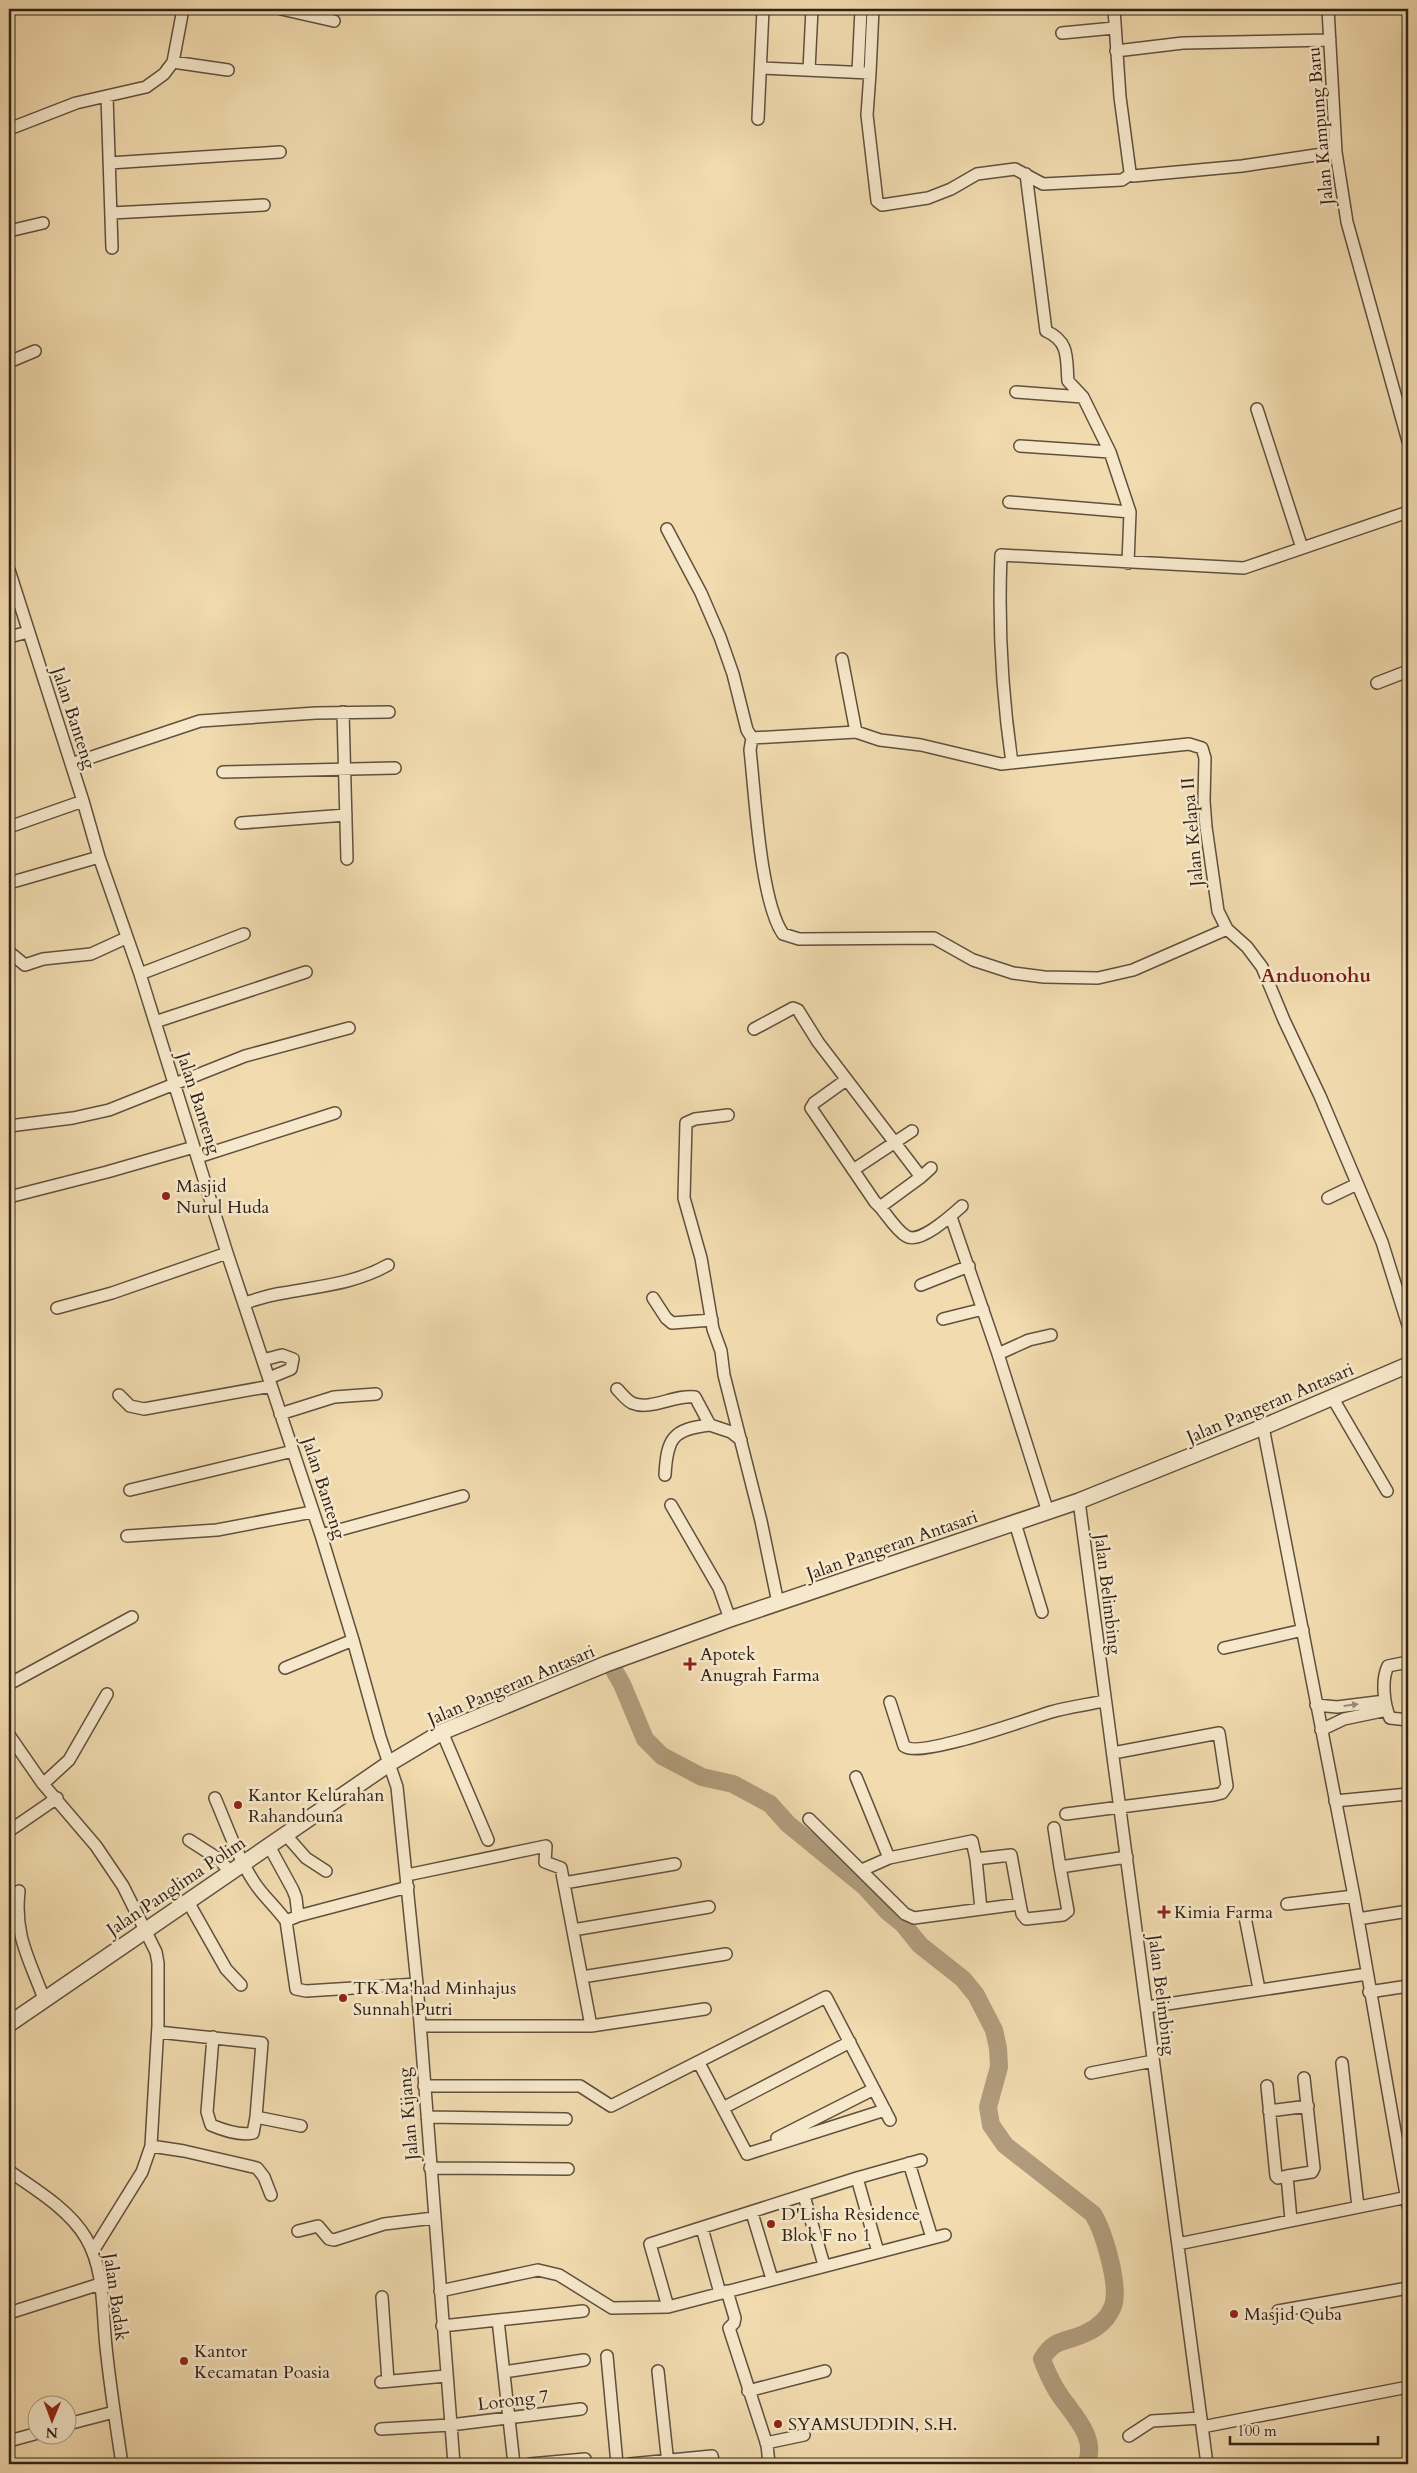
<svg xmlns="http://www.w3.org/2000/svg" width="1417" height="2473" font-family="Cardo,serif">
	<rect width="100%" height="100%" fill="#f1dbaf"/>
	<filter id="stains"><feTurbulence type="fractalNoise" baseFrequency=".004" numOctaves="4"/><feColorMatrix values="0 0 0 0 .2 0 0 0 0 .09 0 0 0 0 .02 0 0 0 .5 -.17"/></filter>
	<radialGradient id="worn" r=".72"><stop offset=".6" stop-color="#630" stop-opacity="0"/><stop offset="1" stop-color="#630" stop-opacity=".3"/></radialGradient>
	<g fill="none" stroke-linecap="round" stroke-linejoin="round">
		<path stroke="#b09c7c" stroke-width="18" d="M611 1665 622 1684 645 1739 662 1756 702 1777 733 1784 770 1804 788 1824 864 1886 887 1911 903 1924 920 1945 963 1979 976 1995 994 2030 998 2048 999 2067 988 2107 991 2125 1005 2145 1093 2214C1104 2232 1120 2286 1113 2306 1108 2319 1097 2328 1086 2333 1066 2343 1055 2337 1042 2359 1046 2370 1051 2381 1057 2391 1070 2412 1099 2437 1086 2464"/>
		<defs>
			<path id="minor" d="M281 9 334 21
				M1114 9 1120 97 1130 172 1133 176 1242 166 1336 152
				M1328 9 1336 152 1347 222 1408 441
				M1062 33 1114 28
				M1116 51 1183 43 1330 40
				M173 62 183 9
				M761 68 870 73 867 115 877 201 882 205 928 198 951 189 977 174 1015 169 1043 184 1122 180 1131 174
				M809 70 812 9
				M858 72 861 9
				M870 73 873 9
				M107 96 112 248
				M758 119 763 9
				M9 129 76 103 146 87 164 74 173 62 228 70
				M109 163 280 152
				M1026 174 1046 331C1070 342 1066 358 1068 381L1083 397 1110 452 1130 512 1128 563
				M111 213 264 205
				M9 231 43 223
				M9 362 35 351
				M1016 392 1083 397
				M1257 409 1302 548
				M1020 446 1110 452
				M1009 502 1130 512
				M667 529 701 593 720 637 733 674 747 730 752 738 750 750C755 793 760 901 783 934L799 939 934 938 973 960 1013 973 1044 977 1098 978 1133 970 1227 929
				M9 570 83 801 99 857 140 974 227 1253 321 1535 353 1640 380 1737 397 1787 417 1984 454 2464
				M9 637 28 632
				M842 659 856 732
				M1377 683 1408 671
				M343 712 347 859
				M752 738 856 732 880 740 921 745 1001 764 1189 744 1202 748 1205 758 1204 801 1206 827 1218 911 1227 929 1247 947 1262 967 1284 1020 1320 1096 1382 1242 1408 1325
				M1012 763C1002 694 998 626 1001 555L1244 568 1408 512
				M71 764 200 721 316 713 389 712
				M223 772 395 768
				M241 823 346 815
				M9 827 83 801
				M9 883 99 857
				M9 952 25 965 43 959 91 954 126 938
				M140 974 244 934
				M155 1022 306 972
				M754 1029 793 1008 798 1010 818 1042 921 1177 931 1168
				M846 1080 814 1103 811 1108 875 1202 880 1207 921 1177
				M728 1115 695 1119 686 1123 684 1198 701 1258 713 1329 721 1351 724 1375 761 1521 778 1603
				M9 1126 73 1118 109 1110 245 1056 349 1028
				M198 1157 335 1113
				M853 1170 912 1131
				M9 1197 107 1172 194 1147
				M1328 1198 1357 1184
				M880 1207C888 1216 896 1230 906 1236 919 1245 952 1215 962 1206
				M951 1217 998 1354 1048 1512
				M921 1285 969 1266
				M653 1298 666 1318 672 1323 712 1320
				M245 1303C257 1299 270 1295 283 1293 320 1286 354 1284 388 1265
				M57 1308 112 1293 227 1253
				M943 1319 983 1309
				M998 1354 1029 1340 1051 1335
				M263 1360 282 1355 293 1359 291 1369 269 1378
				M617 1389C621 1393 626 1400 632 1403 651 1411 675 1394 695 1397L710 1425 731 1432 741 1440
				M119 1395 130 1406 144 1409 271 1386
				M1332 1397 1387 1491
				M280 1414 334 1397 376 1394
				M1263 1427 1354 1896 1408 2206
				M665 1475C667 1439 672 1429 710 1425
				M130 1490 293 1451
				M1079 1501 1207 2464
				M671 1505 719 1588 730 1619
				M1015 1523 1042 1612
				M321 1535 463 1496
				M127 1536 217 1530 312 1512
				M1224 1648 1303 1630
				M1408 1662 1388 1666C1381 1680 1384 1705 1390 1718L1408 1720
				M285 1668 353 1640
				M9 1684 132 1617
				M890 1702 904 1746C919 1759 1028 1719 1051 1712 1068 1707 1086 1705 1104 1701
				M1316 1705 1337 1707 1385 1701
				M1321 1730 1344 1719 1387 1710
				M442 1732 488 1840
				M9 1735 43 1784 96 1846 123 1886 156 1952 158 1963V2025L151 2146 142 2172 93 2251
				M856 1777 889 1858 972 1841 976 1859 1011 1855 1020 1904
				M43 1784 69 1760 107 1694
				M215 1798C227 1826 237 1856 254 1882 263 1896 276 1907 286 1921
				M1335 1801 1408 1794
				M1066 1814 1214 1795 1222 1793 1227 1786 1219 1733 1113 1753
				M809 1819 905 1914 914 1918 1020 1904 1022 1914 1026 1919 1063 1915 1068 1911 1060 1867 1127 1857
				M1054 1828 1060 1867
				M9 1831 57 1798
				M285 1834 306 1858 326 1871
				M189 1840 217 1858 230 1871
				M269 1846 293 1890 296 1898 298 1916 286 1921 296 1989 306 1991 417 1984
				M976 1859 981 1909
				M862 1870 889 1858
				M407 1875 546 1846 545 1862 561 1868 591 2026
				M564 1883 675 1864
				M19 1891C14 1936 29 1958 44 1999
				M187 1900 226 1969 241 1985
				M1287 1904 1354 1896
				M298 1916 408 1887
				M1245 1917 1259 1989
				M1358 1919 1408 1911
				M573 1930 709 1907
				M582 1977 726 1954
				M1369 1992 1408 1986
				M1147 2007 1367 1974
				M420 2026H591L705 2009
				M158 2032 262 2043 256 2117 301 2126
				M213 2037 207 2112 211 2125C223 2130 239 2136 253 2133L256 2117
				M699 2063 747 2154
				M1342 2063 1358 2207
				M1091 2073 1153 2061
				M424 2086H580L611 2106 826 1997 890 2120
				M1267 2086 1276 2176 1278 2178 1287 2176 1291 2220
				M723 2108 850 2042
				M1269 2111 1308 2106
				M427 2117 566 2119
				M777 2138 874 2089
				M151 2146 184 2151 257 2168 264 2177 271 2195
				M747 2154 885 2110
				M909 2163 932 2238
				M430 2168 568 2169
				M9 2171C35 2189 70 2210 86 2238 105 2270 102 2311 106 2347 110 2386 116 2425 122 2464
				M1287 2176 1312 2172 1314 2168 1304 2078
				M857 2178 921 2160
				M804 2196 824 2265
				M752 2213 772 2279
				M702 2228 720 2293
				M298 2231 318 2226 329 2239 334 2240 384 2224 434 2218
				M1178 2244 1408 2197
				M440 2291 538 2270 559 2275 612 2308 668 2307 945 2235
				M727 2291 735 2318 734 2323 729 2328 767 2445 769 2464
				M382 2297 388 2381
				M668 2307 650 2244 857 2178 878 2252
				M1278 2311 1408 2288
				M9 2313 100 2284
				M498 2320 583 2311
				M442 2326 498 2320 514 2464
				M607 2356 617 2464
				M658 2371 668 2464
				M504 2372 584 2360
				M381 2382 446 2376
				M748 2391 825 2371
				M68 2424 114 2412
				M1202 2427 1408 2387
				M381 2429 450 2425 581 2409
				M1129 2436 1152 2421 1201 2418
				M9 2441 38 2433
				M766 2443 804 2435
				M530 2464 585 2459
				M630 2464 712 2456 714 2464"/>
			<path id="tertiary" d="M9 2024 390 1763 442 1732 606 1664 730 1619 1079 1501 1263 1427 1408 1365"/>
		</defs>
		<use href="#minor" stroke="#61503e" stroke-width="14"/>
		<use href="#tertiary" stroke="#61503e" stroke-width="18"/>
		<use href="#minor" stroke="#f6e8cb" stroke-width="11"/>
		<use href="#tertiary" stroke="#f6e8cb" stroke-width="15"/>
	</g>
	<defs><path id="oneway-solid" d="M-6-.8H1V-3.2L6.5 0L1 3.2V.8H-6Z" transform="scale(1.25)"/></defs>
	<use fill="#9d8f7b" href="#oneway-solid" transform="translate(1351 1705) rotate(-7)"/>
	<g fill="#8f2418" stroke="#f6e8cb" stroke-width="2">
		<circle cx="166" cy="1196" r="5"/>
		<path d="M687.5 1656.5h5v5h5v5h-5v5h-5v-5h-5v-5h5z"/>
		<circle cx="238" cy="1805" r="5"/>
		<path d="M1161.5 1904.5h5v5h5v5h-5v5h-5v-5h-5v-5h5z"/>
		<circle cx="343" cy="1998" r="5"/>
		<circle cx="771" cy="2224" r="5"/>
		<circle cx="1234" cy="2314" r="5"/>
		<circle cx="184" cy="2361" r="5"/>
		<circle cx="778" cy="2424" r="5"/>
	</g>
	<g text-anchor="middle" stroke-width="5" stroke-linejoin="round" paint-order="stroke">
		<g font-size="18" fill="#312219" stroke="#f6e8cb">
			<text transform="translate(1320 126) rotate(-95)" y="6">Jalan Kampung Baru</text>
			<text transform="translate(74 718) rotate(72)" y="6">Jalan Banteng</text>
			<text transform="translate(1192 832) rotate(-95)" y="6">Jalan Kelapa II</text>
			<text transform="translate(199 1103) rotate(72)" y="6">Jalan Banteng</text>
			<text transform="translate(1270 1403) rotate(-23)" y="6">Jalan Pangeran Antasari</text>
			<text transform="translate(324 1488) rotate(72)" y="6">Jalan Banteng</text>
			<text transform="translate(892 1545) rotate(-19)" y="6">Jalan Pangeran Antasari</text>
			<text transform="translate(1108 1594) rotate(83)" y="6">Jalan Belimbing</text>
			<text transform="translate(511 1685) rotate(-23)" y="6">Jalan Pangeran Antasari</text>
			<text transform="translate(176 1886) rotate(-34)" y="6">Jalan Panglima Polim</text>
			<text transform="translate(1162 1995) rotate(83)" y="6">Jalan Belimbing</text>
			<text transform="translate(408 2114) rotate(-95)" y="6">Jalan Kijang</text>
			<text transform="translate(116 2297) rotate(82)" y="6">Jalan Badak</text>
			<text transform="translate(513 2400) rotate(-7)" y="6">Lorong 7</text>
		</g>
		<g font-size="18" fill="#312219" stroke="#f6e8cb" text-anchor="start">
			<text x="176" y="1192">Masjid<tspan x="176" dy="21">Nurul Huda</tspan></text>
			<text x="700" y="1660">Apotek<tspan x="700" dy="21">Anugrah Farma</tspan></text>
			<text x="248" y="1801">Kantor Kelurahan<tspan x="248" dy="21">Rahandouna</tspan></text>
			<text x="1174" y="1918">Kimia Farma</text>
			<text x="353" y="1994">TK Ma'had Minhajus<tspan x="353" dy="21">Sunnah Putri</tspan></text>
			<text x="781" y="2220">D'Lisha Residence<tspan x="781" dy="21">Blok F no 1</tspan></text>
			<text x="1244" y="2320">Masjid Quba</text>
			<text x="194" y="2357">Kantor<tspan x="194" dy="21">Kecamatan Poasia</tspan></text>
			<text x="788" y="2430">SYAMSUDDIN, S.H.</text>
		</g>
		<g font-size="20" font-weight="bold" fill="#7a1f14" stroke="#f6e8cb">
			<text x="1316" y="982">Anduonohu</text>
		</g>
	</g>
	<rect width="1417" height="2473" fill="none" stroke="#f1dbaf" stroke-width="30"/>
	<rect x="10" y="10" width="1397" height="2453" fill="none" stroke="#312219" stroke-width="2.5"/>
	<rect x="15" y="15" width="1387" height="2443" fill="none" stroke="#312219"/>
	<g transform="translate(52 2420) rotate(181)"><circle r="24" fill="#f6e8cb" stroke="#a79984"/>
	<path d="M0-4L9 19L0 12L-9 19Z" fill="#8f2418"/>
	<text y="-8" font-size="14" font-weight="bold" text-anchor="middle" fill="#312219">N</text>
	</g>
	<path d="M1230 2436v8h148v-8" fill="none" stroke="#312219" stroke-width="2.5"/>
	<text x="1237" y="2436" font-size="15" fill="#312219" stroke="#f6e8cb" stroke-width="4" paint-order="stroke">100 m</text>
	<rect width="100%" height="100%" filter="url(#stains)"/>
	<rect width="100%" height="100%" fill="url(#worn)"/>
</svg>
